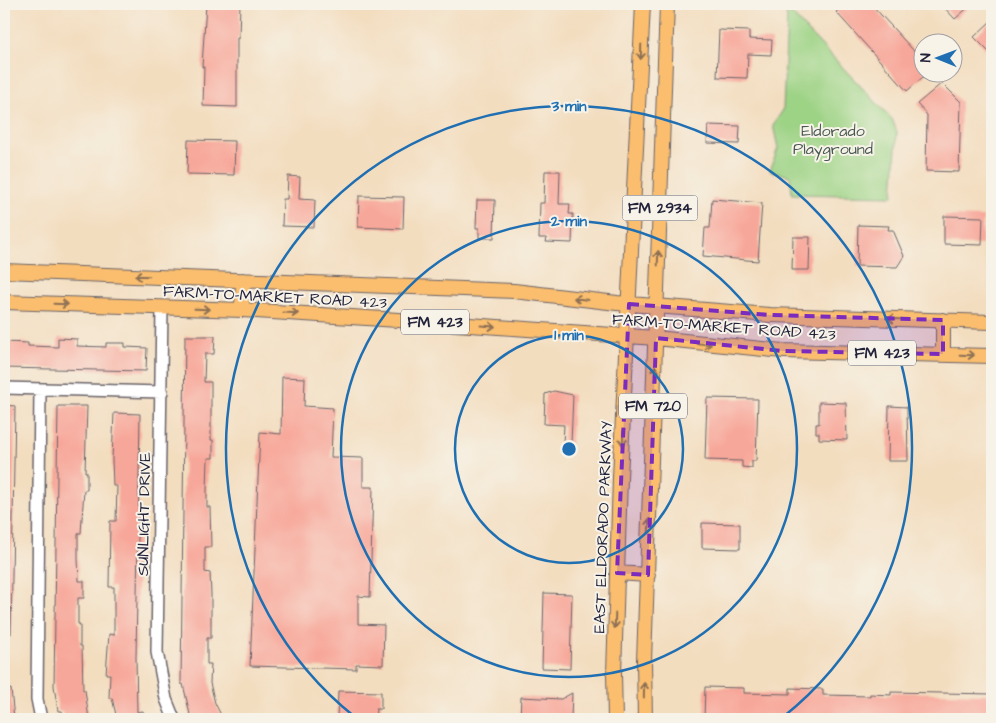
<svg xmlns="http://www.w3.org/2000/svg" width="996" height="723" font-family="'Architects Daughter',sans-serif">
	<rect width="100%" height="100%" fill="#f7f3e8"/>
	<filter id="ink" filterUnits="userSpaceOnUse"><feTurbulence type="fractalNoise" baseFrequency=".02" numOctaves="2"/><feDisplacementMap in="SourceGraphic" scale="10" xChannelSelector="R" yChannelSelector="G"/><feConvolveMatrix kernelMatrix="1 2 1 2 8 2 1 2 1" color-interpolation-filters="sRGB"/></filter>
	<filter id="wash" filterUnits="userSpaceOnUse"><feTurbulence type="fractalNoise" baseFrequency=".0096" numOctaves="4" result="noise"/><feDisplacementMap in="SourceGraphic" scale="20" xChannelSelector="R" yChannelSelector="G"/><feGaussianBlur stdDeviation="1.12" result="paint"/><feColorMatrix in="noise" values="0 0 0 0 0 0 0 0 0 0 0 0 0 0 0 0 0 1.4 0 .05"/><feComposite in="paint" operator="in"/></filter>
	<g filter="url(#wash)">
		<rect width="100%" height="100%" fill="#f3ddbf"/>
		<path fill="#9dd385" stroke="#607a60" d="M783 5 892 119 897 132 893 196 792 194 790 176 770 171 778 148 773 125 783 110 787 18Z"/>
		<g id="blocks">
			<path fill="#f7a79a" d="M206 4H240L239 38H237V107L203 106 204 67H202Z
				M846 4H871L924 62V76L907 91 836 12Z
				M941 4H972L955 19Z
				M992 20V55L974 37Z
				M719 30 749 31V39L772 40 771 55 748 54 747 78 717 77Z
				M942 83 961 102 959 172 926 171 927 115 917 104Z
				M708 125 740 126 739 144 707 143Z
				M188 140 235 141 234 175 187 174Z
				M545 171H560L559 204H570L569 214H573L572 243 546 242 547 238H539L540 203H544Z
				M288 176 300 177 299 199 315 200 314 227 282 226 283 199H287Z
				M359 196 404 197 403 229 358 227Z
				M712 199 762 203 758 261 703 256 705 228H710Z
				M477 200H495L494 238H479V228H476Z
				M944 216 983 217 982 245 944 244Z
				M858 225 889 226 888 230H893L904 256 897 267 857 266Z
				M793 237H810L809 270H792Z
				M185 336H215L214 354H205L204 382H211V440H213V458H208L207 490V507H210L211 547H205V572L210 573 211 594V638H207V664H211L210 683 215 703 223 719H191L183 684H181Z
				M58 338 77 339V346L106 347V343H125V347L147 348 146 371 4 368V342L28 343V346L58 347Z
				M282 377 305 378 304 406 333 408 331 457 363 458V487H373L370 597 358 596V624L384 625 383 665 356 664V669L250 666 260 432 281 434Z
				M554 391 573 395 571 444H563L564 425 544 424 545 394Z
				M707 398 758 399 756 461H752V468L742 467V461L705 460Z
				M819 402 846 403 847 440 819 439V433H816V424H819Z
				M4 405 15 406 11 634H4Z
				M58 406H87L85 472H87V490H84L81 533H78V559L79 581H84V598H78V624H80V646H82L83 690H85L89 719H64L62 711H58L54 686Z
				M889 406 907 407 908 461H888Z
				M114 413 140 414 136 657 137 712 143 711 145 719H117L112 698H109L110 674H106L109 634 114 635V587H109L110 521H116L117 486H113L112 459Z
				M702 523 740 524V549L702 548Z
				M544 593 572 594 570 669 542 668Z
				M705 687 744 688V693L790 694V688L823 689V695L870 696V694L891 695V692L992 694V719H704Z
				M11 689 14 719H4V690Z
				M338 691 381 692V709H376L375 719H337Z
				M572 693 571 719H520L521 697 561 699Z"/>
		</g>
	</g>
	<g filter="url(#ink)">
		<use href="#blocks" fill-opacity="0" stroke="#6b6369" stroke-width="1"/>
		<g fill="none" stroke-linecap="round" stroke-linejoin="round">
			<defs>
				<path id="minor" d="M162 308 157 652 166 699 174 719
					M4 388 162 392
					M40 389 37 699 41 719"/>
				<path id="major" d="M4 271 514 291 617 303 770 315 992 322
					M4 302 242 310 398 320 656 338 783 351 992 356
					M242 310 243 280
					M943 354V320
					M617 573 648 575
					M615 719 614 674 620 478 643 4
					M645 719 644 661 667 4"/>
			</defs>
			<use href="#minor" stroke="#6b6369" stroke-width="14"/>
			<use href="#major" stroke="#6b6369" stroke-width="16"/>
			<use href="#minor" stroke="#fff" stroke-width="11"/>
			<use href="#major" stroke="#fabe6e" stroke-width="14"/>
		</g>
		<defs><path id="oneway-shaft" d="M-6 0H5M1.5-3L5.5 0L1.5 3" fill="none" stroke-width="1.6" stroke-linecap="round" stroke-linejoin="round" transform="scale(1.25)"/></defs>
		<g stroke="#8e7054">
			<use href="#oneway-shaft" transform="translate(641 52) rotate(92)"/>
			<use href="#oneway-shaft" transform="translate(658 258) rotate(-88)"/>
			<use href="#oneway-shaft" transform="translate(142 276) rotate(-178)"/>
			<use href="#oneway-shaft" transform="translate(581 299) rotate(-173)"/>
			<use href="#oneway-shaft" transform="translate(61 304) rotate(2)"/>
			<use href="#oneway-shaft" transform="translate(202 309) rotate(2)"/>
			<use href="#oneway-shaft" transform="translate(291 313) rotate(3)"/>
			<use href="#oneway-shaft" transform="translate(895 319) rotate(-178)"/>
			<use href="#oneway-shaft" transform="translate(488 326) rotate(4)"/>
			<use href="#oneway-shaft" transform="translate(704 344) rotate(5)"/>
			<use href="#oneway-shaft" transform="translate(967 355) rotate(2)"/>
			<use href="#oneway-shaft" transform="translate(655 373) rotate(-88)"/>
			<use href="#oneway-shaft" transform="translate(623 438) rotate(93)"/>
			<use href="#oneway-shaft" transform="translate(649 526) rotate(-88)"/>
			<use href="#oneway-shaft" transform="translate(615 621) rotate(92)"/>
			<use href="#oneway-shaft" transform="translate(644 690) rotate(-89)"/>
		</g>
	</g>
	<path fill="#7b2cbf" fill-opacity="0.2" stroke="#7b2cbf" stroke-width="4" stroke-dasharray="10 6" stroke-linejoin="round" d="M629 304 770 315 943 320V354L783 351 656 338 648 575 617 573Z"/>
	<g fill="none" stroke="#1f6fb2" stroke-width="2.5">
		<circle cx="569" cy="449" r="114"/>
		<circle cx="569" cy="449" r="228"/>
		<path d="M355 717A343 343 0 1 1 783 717"/>
	</g>
	<g text-anchor="middle" stroke-width="4" stroke-linejoin="round" paint-order="stroke">
		<g fill="#f7f3e8" stroke="#62616f" stroke-width="1">
			<rect x="622.5" y="195.5" width="75" height="25" rx="4"/>
			<rect x="401" y="309.5" width="68" height="25" rx="4"/>
			<rect x="848" y="340.5" width="68" height="25" rx="4"/>
			<rect x="619" y="393.5" width="68" height="25" rx="4"/>
		</g>
		<g font-size="15" font-weight="bold" fill="#22223b">
			<text x="660" y="213">FM 2934</text>
			<text x="435" y="327">FM 423</text>
			<text x="882" y="358">FM 423</text>
			<text x="653" y="411">FM 720</text>
		</g>
		<g font-size="16" fill="#475751" stroke="#f7f3e8">
			<text x="833" y="136">Eldorado<tspan x="833" dy="18">Playground</tspan></text>
		</g>
		<g font-size="16" fill="#22223b" stroke="#f7f3e8">
			<text transform="translate(275 296) rotate(3)" y="6">FARM-TO-MARKET ROAD 423</text>
			<text transform="translate(724 326) rotate(4)" y="6">FARM-TO-MARKET ROAD 423</text>
			<text transform="translate(143 514) rotate(-89)" y="6">SUNLIGHT DRIVE</text>
			<text transform="translate(602 527) rotate(-88)" y="6">EAST ELDORADO PARKWAY</text>
		</g>
	</g>
	<circle cx="569" cy="449" r="8" fill="#1f6fb2" stroke="#f7f3e8" stroke-width="2.5"/>
	<g font-size="15" text-anchor="middle" font-weight="bold" fill="#1f6fb2" stroke="#f7f3e8" stroke-width="4" stroke-linejoin="round" paint-order="stroke">
		<text x="569" y="111">3 min</text>
		<text x="569" y="226">2 min</text>
		<text x="569" y="340">1 min</text>
	</g>
	<rect width="996" height="723" fill="none" stroke="#f7f3e8" stroke-width="20"/>
	<g transform="translate(938 58) rotate(271)"><circle r="24" fill="#f7f3e8" stroke="#a29fa3"/>
	<path d="M0-4L9 19L0 12L-9 19Z" fill="#1f6fb2"/>
	<text y="-8" font-size="14" font-weight="bold" text-anchor="middle" fill="#22223b">N</text>
	</g>
</svg>
